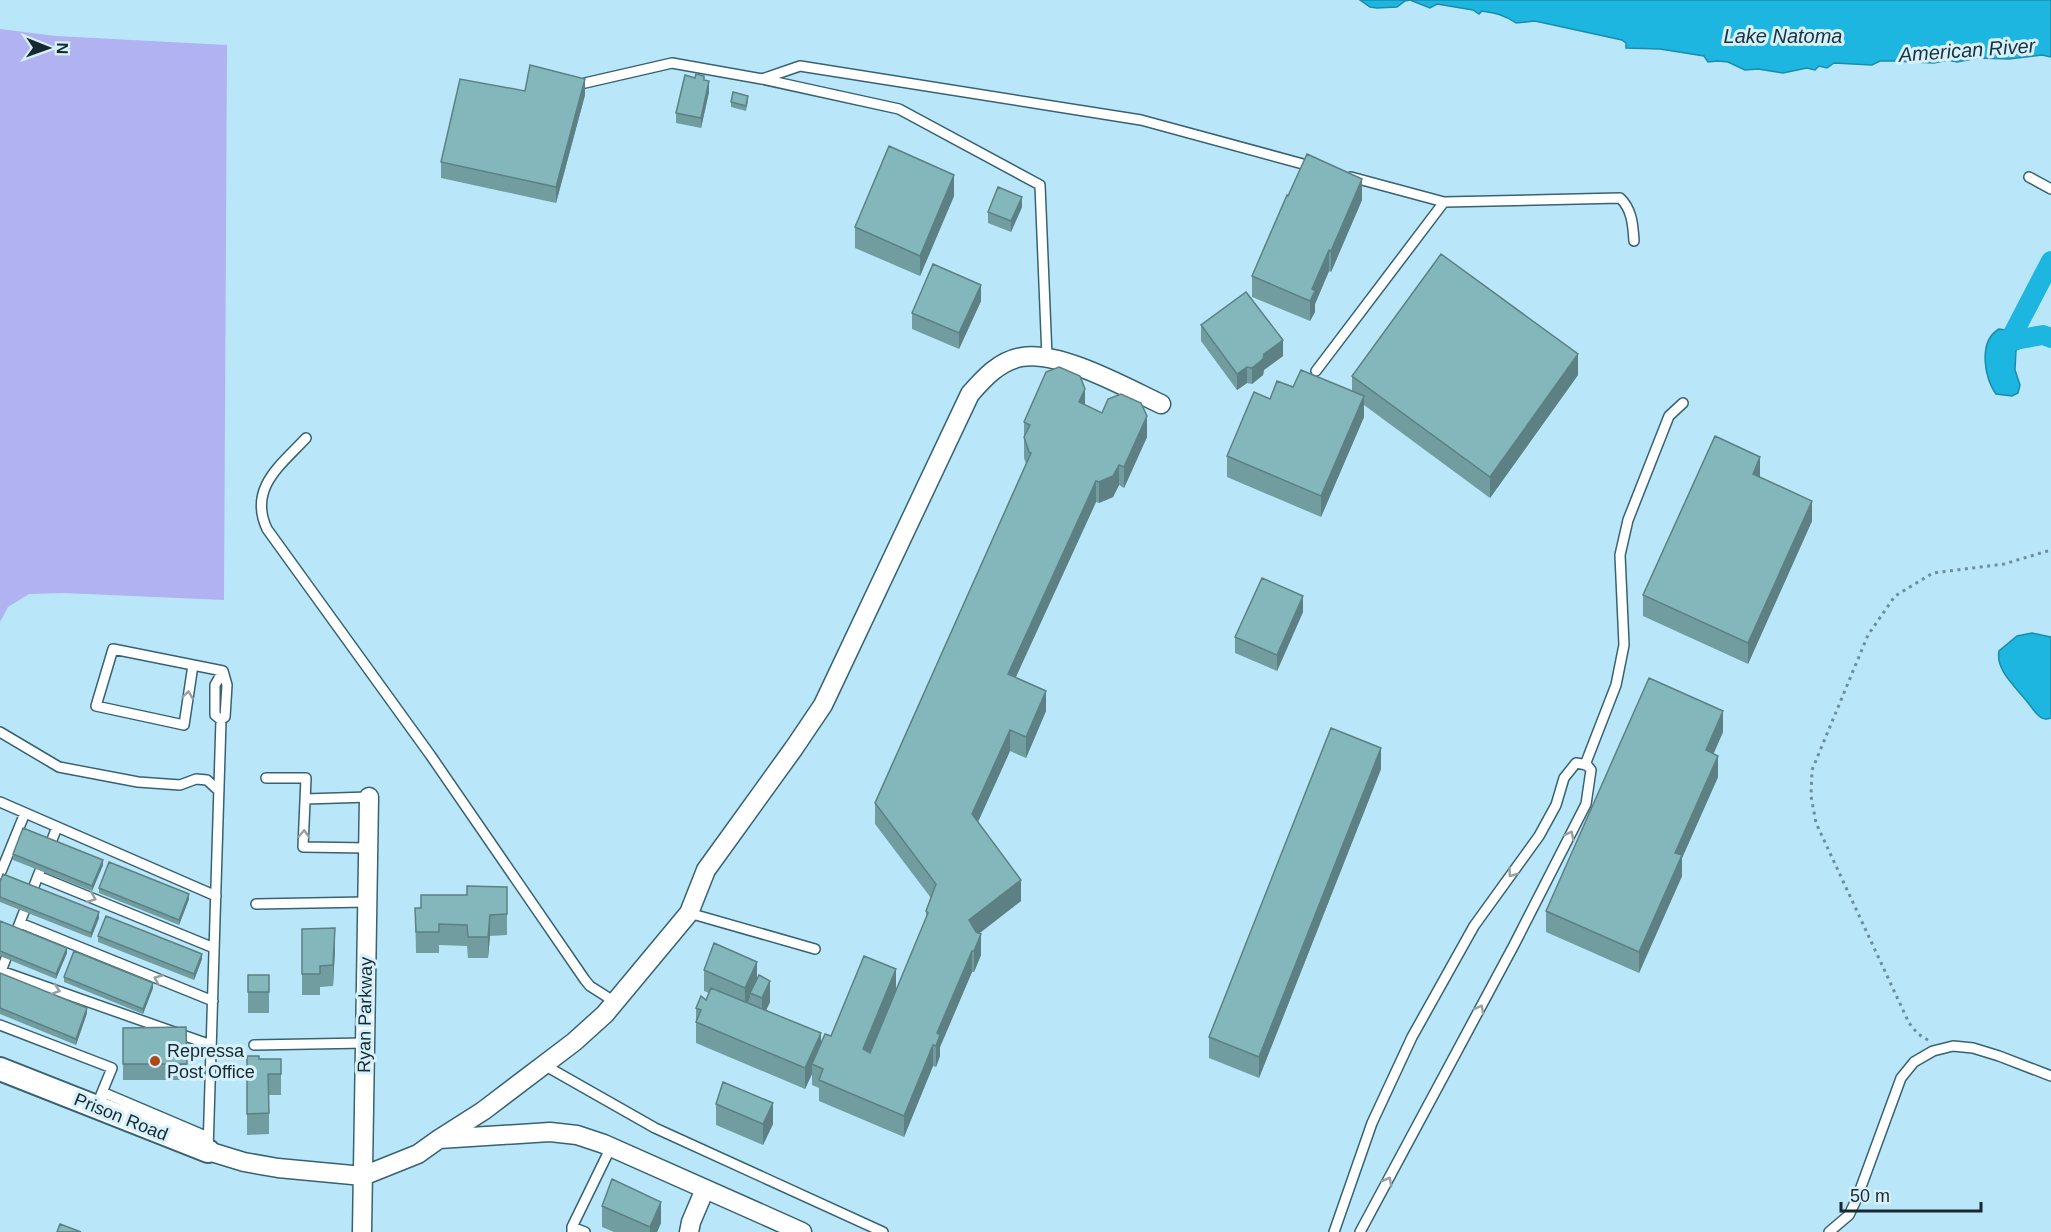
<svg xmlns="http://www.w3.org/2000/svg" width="2051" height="1232" font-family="Arial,sans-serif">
	<rect width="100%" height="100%" fill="#b9e7f9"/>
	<path fill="#b1b2f2" d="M0 29 56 36 227 45 224 600 63 593 29 594 8 607 0 622Z"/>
	<path fill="#1cb6e1" stroke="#1a8cac" stroke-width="1.5" d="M1360 0H2051V57L2042 55 2009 59 1978 58 1957 62 1948 60 1934 63 1894 61H1880L1872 65 1834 63 1827 68 1819 66 1815 70 1807 68 1783 73 1758 69 1745 70 1728 62 1718 61 1708 62 1704 56 1660 49 1626 48V43L1622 40 1535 21 1516 23C1505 15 1495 13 1482 11L1479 14 1473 10 1437 4 1430 8 1410 0 1405 1 1397 7 1377 8 1370 7Z
		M1999 329C2009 330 2025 336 2023 347L2016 350 2015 370 2020 385 2018 393 2012 396 1996 394C1984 378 1978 341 1999 329Z
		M2032 633 2051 637V718C2048 719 2045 720 2042 718 2036 715 2033 709 2029 704 2018 689 1995 671 1999 651L2017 636Z"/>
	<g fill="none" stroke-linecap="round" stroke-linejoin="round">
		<path stroke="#1cb6e1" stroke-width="20" d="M2009 341 2043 335 2051 338
			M2001 357 2051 261"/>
		<defs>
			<path id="service" d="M762 79 800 66 1141 120 1314 167
				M585 83 672 63 762 79 899 109 1040 185 1047 357
				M1351 177 1444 202 1620 198C1632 209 1633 225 1634 241
				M2029 177 2051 189
				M1316 371 1444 202
				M306 438C281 465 248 488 267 529L431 756 585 980 590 986 615 1002
				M193 665 184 725 96 706 113 649 223 671
				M221 720 215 715V685L223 671
				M0 732 59 767 138 782 180 785 196 779 207 780 219 791
				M1585 765 1616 685 1624 645 1620 555 1628 520 1669 416 1683 403
				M266 778H306L303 847 368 848
				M305 799 369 797
				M0 802 216 896
				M57 827 1 971 211 1045
				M0 874 25 813
				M38 876 214 948
				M256 904 367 902
				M689 913 815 949
				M20 923 213 1001
				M0 1025 112 1068 96 1107
				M254 1045 365 1043
				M544 1065 655 1128 883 1232
				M102 1092 208 1137
				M208 1151 221 720 225 717 227 685 223 671
				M572 1227 585 1232
				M572 1232V1227L611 1147
				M1334 1232 1372 1123 1412 1037 1474 926 1539 836 1556 805 1564 778 1576 763 1587 765 1591 770 1586 804 1514 945 1360 1232
				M1829 1232 1849 1215 1857 1198 1901 1078 1914 1062 1933 1051 1953 1046 1973 1048 1999 1056 2051 1076"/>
			<path id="minor" d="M439 1139 483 1111 574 1042 605 1014 689 913 706 870 794 748 823 705 970 394C984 378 999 361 1022 357 1059 350 1127 388 1161 404
				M208 1151 244 1162 278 1168 363 1176 418 1154 439 1139 550 1132 577 1135 604 1144 802 1232
				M362 1232 369 797
				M689 1232 691 1222 705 1189"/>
			<path id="tertiary" d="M0 1069 208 1151"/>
		</defs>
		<use href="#service" stroke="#376271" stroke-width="12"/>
		<use href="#minor" stroke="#376271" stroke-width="21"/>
		<use href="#tertiary" stroke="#376271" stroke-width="26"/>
		<path stroke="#6d8e9b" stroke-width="3" stroke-dasharray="3 4.5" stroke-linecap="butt" d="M1928 1040 1918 1034 1909 1023 1816 823 1811 796 1812 770 1868 635 1895 596 1933 573 2004 564 2051 550"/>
		<use href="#service" stroke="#fff" stroke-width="9"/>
		<use href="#minor" stroke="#fff" stroke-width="18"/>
		<use href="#tertiary" stroke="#fff" stroke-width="22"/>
	</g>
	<path fill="#719da1" d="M704 80 709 92 701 128 676 123V113Z
		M525 91 585 95 556 203 441 178V162Z
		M748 101 746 111 731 107V102Z
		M954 196 920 276 855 248V227Z
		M1288 196 1362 200 1331 272 1329 271 1315 304V312L1310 321 1252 297V276Z
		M1022 207 1011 232 988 223V212Z
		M981 301 959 349 912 329V313Z
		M1201 325 1283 356 1264 370 1263 375 1252 384 1247 383 1237 390 1201 341Z
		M1578 375 1490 498 1364 405V417L1321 517 1227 477V456L1270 399 1293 387 1352 391V376Z
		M1085 405 1147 437 1124 488 1119 485 1113 497 1099 503 1096 502 1016 677 1046 711 1026 758 1010 751 978 822 1021 901 980 933 981 955 974 972H972L940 1047V1056L936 1067 933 1066 904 1137 819 1101V1088L812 1085V1074L805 1089 696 1043V1008L706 1000 709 993 704 991V970L757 980 770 1002 766 1010 821 1043 870 1053 926 919V911L931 898 875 824V803L1026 464 1024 458V422Z
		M1760 477 1812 521 1748 664 1643 616V595Z
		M1303 612 1277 671 1235 653V637Z
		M1723 732 1713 754 1718 777 1682 858V876L1639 973 1546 932V911Z
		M1381 769 1259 1078 1209 1058V1037Z
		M13 854 103 865 92 891 13 860Z
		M0 882 99 918 91 938 0 902Z
		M507 887V935L490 936 488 958H468L467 946 439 945V953H416L415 908H421L467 895Z
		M99 888 189 899 179 925 99 893Z
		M0 921 67 953 56 979 0 956Z
		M302 929 335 949 333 986 320 987V995H302Z
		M98 936 202 959 194 980 98 942Z
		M0 973 87 1013 76 1045 0 1014Z
		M248 975H269V1013H248Z
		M64 977 153 988 143 1014 64 982Z
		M186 1027 187 1080H123V1028Z
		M247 1056 259 1059H281V1095H269V1134L247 1135Z
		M716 1104 773 1124 763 1145 716 1125Z
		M602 1206 661 1223 657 1232H614L602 1227Z"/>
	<path fill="#5c8083" d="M585 79V95L556 203V187Z
		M709 81V92L701 128V118Z
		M954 175V196L920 276V256Z
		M1362 179V200L1331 272V251Z
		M1022 197V207L1011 232V221Z
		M1329 250V271L1315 304V312L1310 321V301L1312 289Z
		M981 285V301L959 349V333Z
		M1283 340V356L1264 370 1263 375 1252 384V368L1264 354Z
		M1578 354V375L1490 498V477Z
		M1247 367V383L1237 390V374Z
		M1085 389V410L1079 402Z
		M1364 396V417L1321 517V496Z
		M1147 416V437L1124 488V467Z
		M1760 457V478L1753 474Z
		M1119 465V485L1113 497 1099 503V482Z
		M1096 481V502L1008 694V674Z
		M1812 501V521L1748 664V643Z
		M1303 596V612L1277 671V655Z
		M1046 691V711L1026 758V737Z
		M1723 711V732L1706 771V750Z
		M1010 730V751L972 835V814Z
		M1381 748V769L1259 1078V1057Z
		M1718 756V777L1682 858V876L1639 973V952L1675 853Z
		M103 860V865L92 891V886Z
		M1021 880V901L969 941V920Z
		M189 894V899L179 925V920Z
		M99 912V918L91 938V933Z
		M490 915V936L488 958V937Z
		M335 928V949L333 986V965Z
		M981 934V955L974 972V951Z
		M67 948V953L56 979V974Z
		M972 951V972L940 1047V1056L936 1067V1046L937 1033Z
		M202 954V959L194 980V974Z
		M757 962V983L750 993V997L745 1009V988Z
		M896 969V990L863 1070V1049Z
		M770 981V1002L762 1019V998Z
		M153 983V988L143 1014V1009Z
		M87 1008V1013L76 1045V1039Z
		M821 1033V1054L812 1064V1074L805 1089V1068Z
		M933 1045V1066L904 1137V1116Z
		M773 1103V1124L763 1145V1124Z
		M661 1202V1223L657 1232H650V1227Z"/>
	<path fill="#83b7bb" stroke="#5c8083" stroke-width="1.5" d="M530 65 585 79 556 187 441 162 460 79 525 91Z
		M696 74 704 76V80L709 81 701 118 676 113 685 75 695 78Z
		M733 92 748 96 746 106 731 102Z
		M889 146 954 175 920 256 855 227Z
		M1307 154 1362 179 1331 251 1329 250 1312 289 1315 291 1310 301 1252 276 1287 195 1288 196Z
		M998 187 1022 197 1011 221 988 212Z
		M1441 254 1578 354 1490 477 1352 376Z
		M933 264 981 285 959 333 912 313Z
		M1246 292 1283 340 1264 354 1263 359 1252 368 1247 367 1237 374 1201 325Z
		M1059 367 1080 376 1085 389 1079 402 1102 413 1108 399 1121 394 1141 403 1147 416 1124 467 1119 465 1113 476 1099 482 1096 481 1008 674 1046 691 1026 737 1010 730 972 814 1021 880 969 920 976 932 981 934 974 951H972L937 1033 940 1035 936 1046 933 1045 904 1116 819 1080 823 1069 812 1064 825 1034 831 1036 864 956 896 969 863 1049 870 1053 928 913 926 911 936 884 875 803 1031 453 1029 452 1024 437 1030 425 1024 422 1046 372Z
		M1301 370 1364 396 1321 496 1227 456 1254 392 1270 399 1277 381 1293 387Z
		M1715 436 1760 457 1753 474 1812 501 1748 643 1643 595Z
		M1262 578 1303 596 1277 655 1235 637Z
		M1649 678 1723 711 1706 750 1718 756 1675 853 1682 855 1639 952 1546 911Z
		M1331 728 1381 748 1259 1057 1209 1037Z
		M23 828 103 860 92 886 13 854Z
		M109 862 189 894 179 920 99 888Z
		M3 874 99 912 91 933 0 897V882Z
		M467 886 507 887V914L490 915 488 937H468L467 925 439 924V932H416L415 908H421V895H467Z
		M106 916 202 954 194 974 98 936Z
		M0 921 67 948 56 974 0 951Z
		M335 928 333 965 320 966V974H302V929Z
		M714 943 757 962 745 988 704 970Z
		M74 951 153 983 143 1009 64 977Z
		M0 973 87 1008 76 1039 0 1008Z
		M248 975H269V992H248Z
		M759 975 770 981 762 998 750 993Z
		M711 988 821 1033 805 1068 696 1022 701 1010 696 1008 701 996 706 1000Z
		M186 1027 187 1064H123V1028Z
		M247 1056H259V1059H281V1074H268L269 1113 247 1114Z
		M723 1082 773 1103 763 1124 716 1104Z
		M612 1179 661 1202 650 1227 602 1206Z
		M60 1224 81 1232H57Z"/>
	<defs><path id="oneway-chevron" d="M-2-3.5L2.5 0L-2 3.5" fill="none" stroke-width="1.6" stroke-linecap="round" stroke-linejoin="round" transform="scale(1.5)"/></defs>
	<g stroke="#979fa2">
		<use href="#oneway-chevron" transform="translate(188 695) rotate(-82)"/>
		<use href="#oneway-chevron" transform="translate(304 834) rotate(-88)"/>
		<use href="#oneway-chevron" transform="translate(1570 835) rotate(-63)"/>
		<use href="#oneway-chevron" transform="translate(1512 873) rotate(126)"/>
		<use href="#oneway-chevron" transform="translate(92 898) rotate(22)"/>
		<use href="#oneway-chevron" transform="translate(158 979) rotate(-158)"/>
		<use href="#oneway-chevron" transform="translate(56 990) rotate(19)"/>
		<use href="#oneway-chevron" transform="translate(1480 1009) rotate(-62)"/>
		<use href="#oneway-chevron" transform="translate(1388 1181) rotate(-62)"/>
	</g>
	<circle fill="#ad4916" stroke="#d6f1fc" stroke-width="2" cx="155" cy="1061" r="6"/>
	<g text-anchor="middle" stroke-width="6" stroke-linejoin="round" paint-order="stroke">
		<g font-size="18" fill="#172930" stroke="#d6f1fc">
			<text transform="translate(365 1015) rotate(-89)" y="6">Ryan Parkway</text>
			<text transform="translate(121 1117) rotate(22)" y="6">Prison Road</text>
		</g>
		<g font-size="18" fill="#172930" stroke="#d6f1fc" text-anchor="start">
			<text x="167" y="1057">Repressa<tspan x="167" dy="21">Post Office</tspan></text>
		</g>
		<g font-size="20" font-style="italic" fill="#17333e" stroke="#d6f1fc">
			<text x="1783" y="43">Lake Natoma</text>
			<text transform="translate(1967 50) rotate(-4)" y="7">American River</text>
		</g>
	</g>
	<g transform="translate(48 48) rotate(91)" stroke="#d6f1fc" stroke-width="4.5" paint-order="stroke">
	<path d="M0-4.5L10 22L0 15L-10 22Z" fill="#172930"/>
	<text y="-9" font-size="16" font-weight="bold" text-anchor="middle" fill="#172930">N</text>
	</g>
	<path d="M1841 1202v9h140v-9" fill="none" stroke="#172930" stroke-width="3"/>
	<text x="1850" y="1202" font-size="18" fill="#172930" stroke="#d6f1fc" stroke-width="4.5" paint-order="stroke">50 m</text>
</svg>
